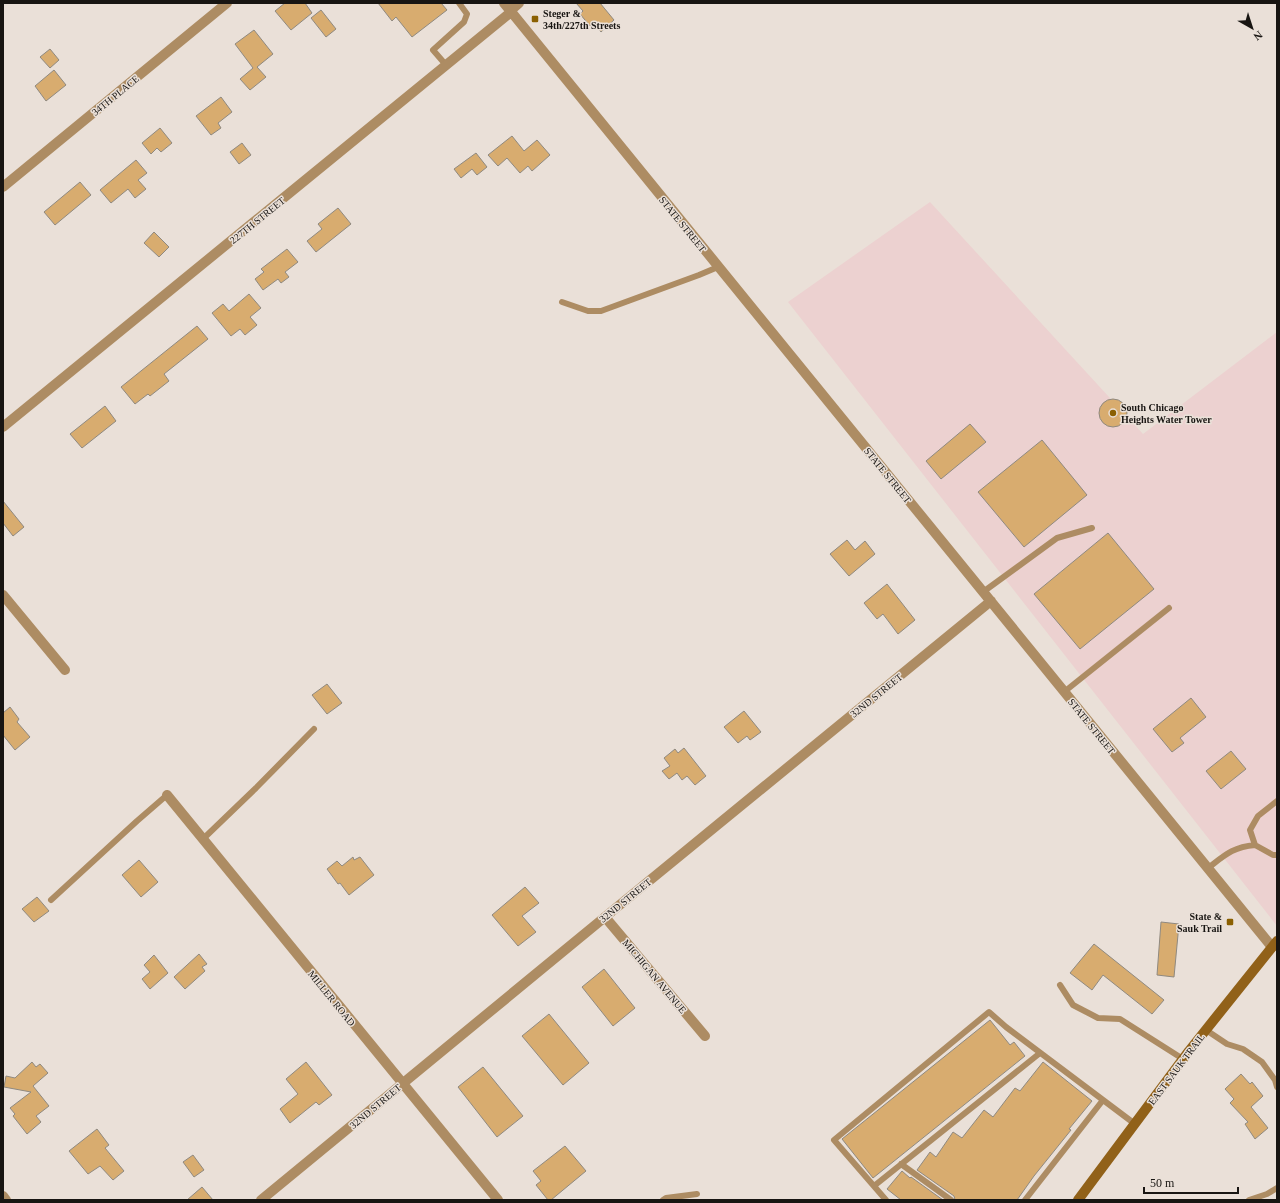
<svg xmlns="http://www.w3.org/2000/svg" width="1280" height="1203" font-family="'Times New Roman',serif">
	<rect width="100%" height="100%" fill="#eae0d8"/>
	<path fill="#ecd1d0" d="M930 202 1143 434 1277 332V926L788 302Z"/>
	<path fill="#d8ac6f" stroke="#8f8980" d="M285 3H305L312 13 291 30 275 11Z
		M378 3H441L447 10 412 37 396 17 392 21Z
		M576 3H600L614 20 601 32 594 23 590 26 580 14 583 11Z
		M321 10 336 29 326 37 311 18Z
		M254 30 273 54 257 67 266 77 250 90 240 79 253 68 235 44Z
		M50 49 59 60 50 68 40 57Z
		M54 70 66 85 46 101 35 86Z
		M221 97 232 112 218 123 221 128 211 135 196 116Z
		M160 128 172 143 161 152 157 148 151 154 142 143Z
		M512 136 524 151 537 140 550 155 532 171 528 166 520 173 507 158 498 166 488 155Z
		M242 143 251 155 239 164 230 152Z
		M476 153 487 167 477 175 472 169 461 178 454 169Z
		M136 160 147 173 138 180 146 189 135 198 128 189 111 203 100 190Z
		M80 182 91 195 55 225 44 212Z
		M338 208 351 224 316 252 307 241 322 229 318 224Z
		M154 232 169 247 159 257 144 243Z
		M287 249 298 262 285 272 289 277 281 283 278 279 263 290 255 279 264 272 261 269Z
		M249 294 261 308 250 317 257 325 245 335 240 329 231 336 212 313 223 304 229 311Z
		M197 326 208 339 164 374 169 381 150 396 148 394 135 404 121 387Z
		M1099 413a14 14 0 1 1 28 0a14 14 0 1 1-28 0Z
		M105 406 116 421 82 448 70 434Z
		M970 424 986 442 941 479 926 461Z
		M1042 440 1087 495 1024 547 978 492Z
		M3 501 24 527 13 536 3 523Z
		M1108 533 1154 589 1080 649 1034 594Z
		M847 540 855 550 865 541 875 554 849 576 830 554Z
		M887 584 915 620 898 634 883 614 877 619 864 603Z
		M327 684 342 703 327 714 312 695Z
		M1191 698 1206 717 1180 738 1184 743 1172 752 1153 729Z
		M10 707 19 719 17 722 30 737 15 750 3 735V713Z
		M744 711 761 732 750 740 747 736 738 743 724 727Z
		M684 748 706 776 695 785 687 776 682 780 677 773 669 779 662 771 670 766 664 758 675 749 678 753Z
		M1231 751 1246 769 1221 789 1206 771Z
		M353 857 354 860 360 857 374 875 349 895 340 883 338 884 327 869 337 861 342 866Z
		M139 860 158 882 141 897 122 875Z
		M525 887 539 903 522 916 536 932 518 946 492 915Z
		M37 897 49 911 34 922 22 909Z
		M1161 922 1179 924 1174 977 1157 975Z
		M1094 944 1164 1000 1152 1014 1103 975 1092 990 1070 973Z
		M199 954 207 964 202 967 205 971 185 989 174 977Z
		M154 955 168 973 150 989 142 979 150 972 144 965Z
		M604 969 635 1008 613 1026 582 987Z
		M549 1014 589 1063 563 1085 522 1036Z
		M990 1020 1010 1045 1014 1042 1025 1056 873 1178 842 1139Z
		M32 1062 36 1067 40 1064 48 1073 33 1086 49 1106 36 1116 41 1122 27 1134 13 1116 15 1114 10 1108 31 1092 4 1087 6 1076 15 1078Z
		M306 1062 332 1095 319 1105 316 1102 290 1123 280 1109 298 1094 286 1079Z
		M1043 1062 1092 1101 1069 1129 1071 1130 1034 1176 1017 1200H955L954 1196 917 1170 930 1152 936 1157 953 1132 962 1138 984 1110 993 1117 1015 1088 1020 1091Z
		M483 1067 523 1116 497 1137 458 1087Z
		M1241 1074 1250 1084 1252 1082 1263 1096 1251 1107 1268 1128 1255 1139 1245 1124 1248 1122 1230 1103 1234 1099 1225 1089Z
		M97 1129 109 1145 105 1148 124 1171 113 1180 100 1166 88 1174 69 1151Z
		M565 1146 586 1171 551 1200H548L536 1185 541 1181 533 1171Z
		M193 1155 204 1170 194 1177 183 1162Z
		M902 1171 910 1178 911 1177 943 1200H901L887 1189Z
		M202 1187 213 1200H187Z"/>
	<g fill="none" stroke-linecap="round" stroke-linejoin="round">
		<path stroke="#ad8c63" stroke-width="6" d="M446 65 433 50 464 22 467 14 459 3
			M562 302 588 311H601L699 275 718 267
			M983 592 1057 538 1092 528
			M1064 692 1169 608
			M1277 801 1258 816 1250 830 1255 845 1273 855H1277
			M203 839 256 788 314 729
			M1208 868C1225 855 1233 847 1255 845
			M51 900 137 821 167 795
			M1060 985 1073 1005 1098 1018 1120 1019 1183 1059
			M1206 1030 1227 1044 1243 1049 1262 1062 1275 1080 1277 1087
			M901 1164 951 1200
			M874 1186 1040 1053
			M663 1200 666 1198 697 1194
			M886 1200 834 1140 989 1012 1006 1027 1135 1124
			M1025 1200 1103 1100
			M1249 1200 1267 1194 1277 1188"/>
		<path stroke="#ad8c63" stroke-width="10" d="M504 3 1272 947
			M510 11 519 3
			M3 187 227 3
			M3 427 511 12
			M3 595 65 670
			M167 795 498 1200
			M605 917 705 1036
			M3 1196 6 1200
			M261 1200 605 917 991 601"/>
		<path stroke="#916119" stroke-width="10" d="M1078 1200 1189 1051 1277 941"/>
	</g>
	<g fill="#8b6002" stroke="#eae0d8" stroke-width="1.5">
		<rect x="531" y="15" width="8" height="8" rx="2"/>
		<circle cx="1113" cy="413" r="4"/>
		<rect x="1226" y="918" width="8" height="8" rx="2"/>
	</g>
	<g text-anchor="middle" stroke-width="3" stroke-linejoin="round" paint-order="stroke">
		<g font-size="10" font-weight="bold" fill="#181512" stroke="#eae0d8" text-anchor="start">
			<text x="543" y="17">Steger &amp;<tspan x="543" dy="12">34th/227th Streets</tspan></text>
			<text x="1121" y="411">South Chicago<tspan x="1121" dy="12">Heights Water Tower</tspan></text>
			<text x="1222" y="920" text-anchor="end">State &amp;<tspan x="1222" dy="12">Sauk Trail</tspan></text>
		</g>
		<g font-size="10" fill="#181512" stroke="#eae0d8">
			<text transform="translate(115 95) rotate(-39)" y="4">34TH PLACE</text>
			<text transform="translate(257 220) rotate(-39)" y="4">227TH STREET</text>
			<text transform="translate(683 224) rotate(51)" y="4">STATE STREET</text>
			<text transform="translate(888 475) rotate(51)" y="4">STATE STREET</text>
			<text transform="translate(876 695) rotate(-39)" y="4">32ND STREET</text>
			<text transform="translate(1092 726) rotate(51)" y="4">STATE STREET</text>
			<text transform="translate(625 900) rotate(-39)" y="4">32ND STREET</text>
			<text transform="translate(655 976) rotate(50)" y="4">MICHIGAN AVENUE</text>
			<text transform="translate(332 998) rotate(51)" y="4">MILLER ROAD</text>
			<text transform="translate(1176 1069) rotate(-53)" y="4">EAST SAUK TRAIL</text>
			<text transform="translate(375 1106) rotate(-40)" y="4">32ND STREET</text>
		</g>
	</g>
	<rect width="1280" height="1203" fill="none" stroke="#181512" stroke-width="8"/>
	<g transform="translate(1252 28) rotate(141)" stroke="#eae0d8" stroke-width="3" paint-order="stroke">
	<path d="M0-3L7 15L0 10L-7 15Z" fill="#181512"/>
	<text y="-6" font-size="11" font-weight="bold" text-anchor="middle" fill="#181512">N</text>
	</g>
	<path d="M1144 1187v6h94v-6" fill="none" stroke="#181512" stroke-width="2"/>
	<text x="1150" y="1187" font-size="12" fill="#181512" stroke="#eae0d8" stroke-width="3" paint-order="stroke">50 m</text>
</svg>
